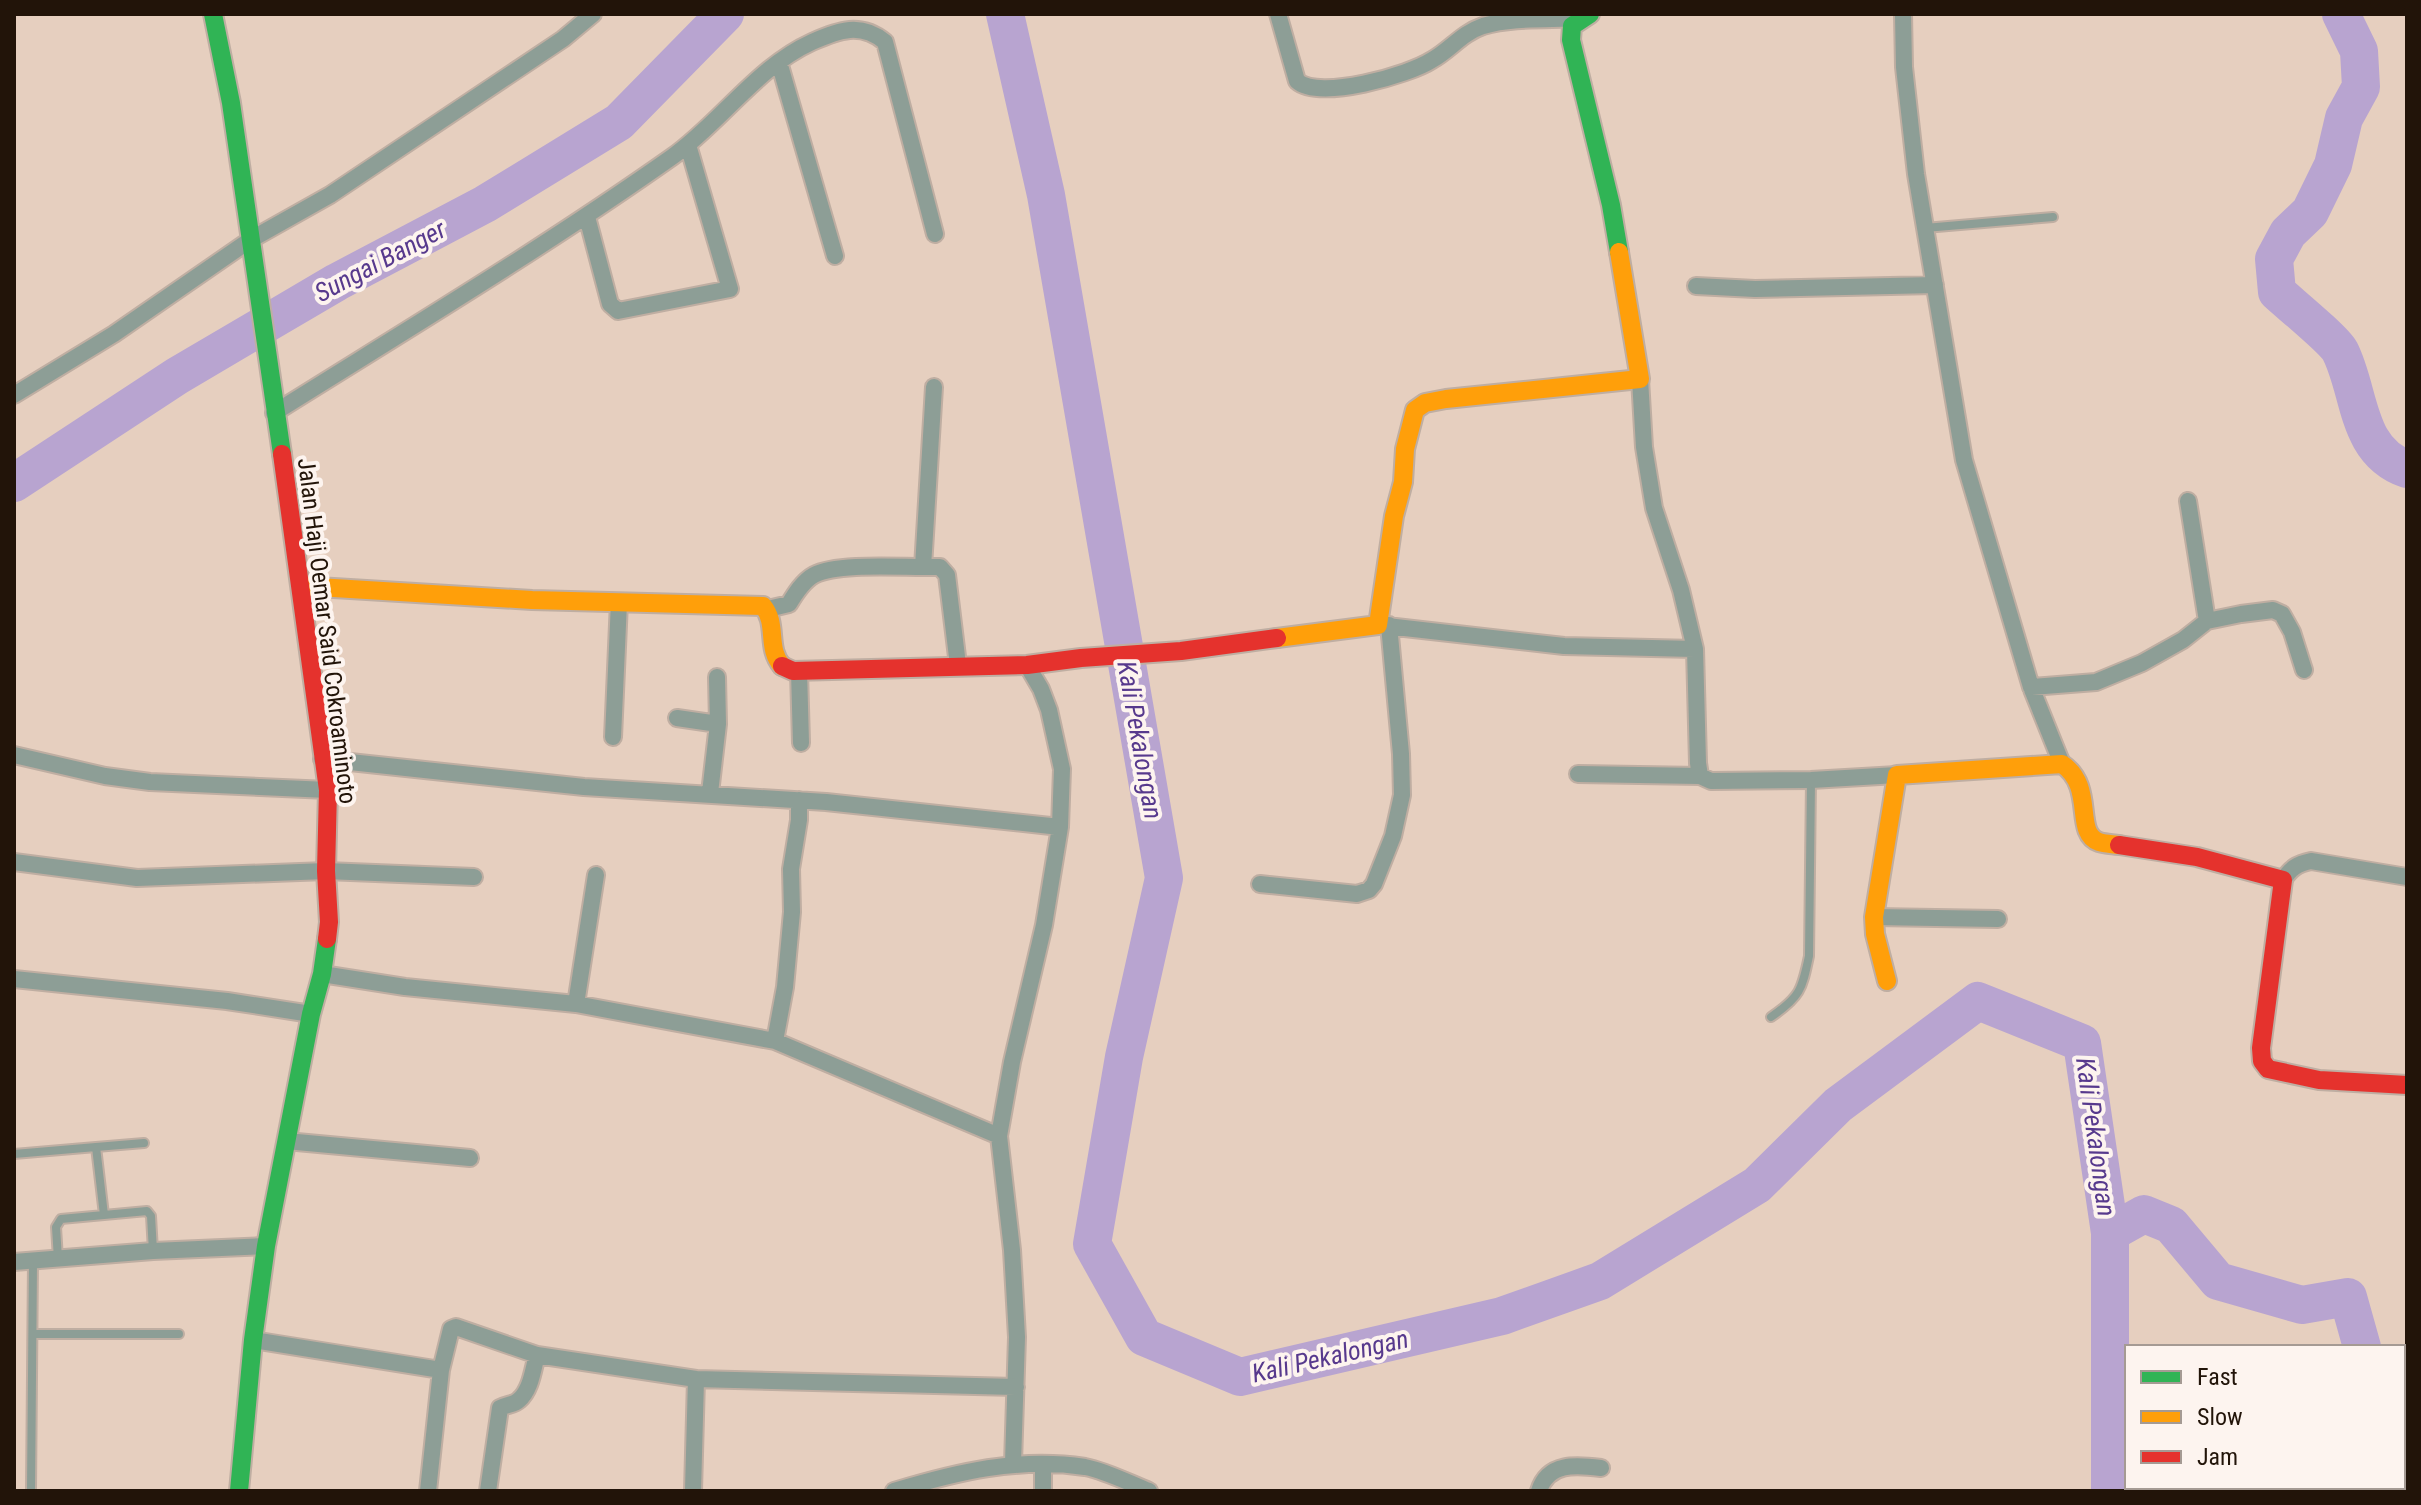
<svg xmlns="http://www.w3.org/2000/svg" width="2421" height="1505" font-family="'Roboto Condensed',sans-serif">
	<rect width="100%" height="100%" fill="#e6cfbf"/>
	<g fill="none" stroke-linecap="round" stroke-linejoin="round">
		<path stroke="#b8a4d0" stroke-width="38" d="M1005 14 1046 195 1164 878 1124 1057 1092 1244 1144 1337 1240 1377 1502 1316 1600 1281 1757 1185 1838 1105 1978 1001 2082 1043 2110 1233V1491
			M2341 14 2359 51 2361 87 2344 118 2333 165 2310 212 2288 233 2274 259 2277 292C2290 304 2333 339 2340 351 2361 392 2355 451 2407 469
			M14 483 177 376 337 282 485 204 619 122 725 14
			M2110 1233 2144 1214 2171 1225 2218 1281 2302 1305 2348 1297 2362 1347
			M2378 1487 2380 1491"/>
		<defs>
			<path id="lane" d="M1925 228 2053 217
				M1771 1017C1800 997 1802 990 1809 956L1811 780
				M96 1147 144 1143
				M14 1154 96 1147 104 1215
				M58 1259 56 1227 61 1219 147 1211 151 1216 153 1251
				M33 1334H179
				M31 1491 33 1261"/>
			<path id="street" d="M1278 14 1297 81C1319 101 1409 75 1432 60 1450 50 1462 33 1483 26 1513 17 1550 20 1581 18
				M1903 14 1904 67 1916 174 1964 460 2031 687 2062 764
				M779 62 835 256
				M587 217 610 304 618 311 730 289 688 145
				M1696 286 1755 289 1935 285
				M934 387 923 567H940L947 575 958 665
				M14 395 114 334 250 240 330 195 563 39 593 14
				M274 413C408 329 543 248 672 157 721 122 757 67 812 42 839 30 861 22 885 42L935 234
				M2188 501 2207 621
				M768 609 789 604C795 594 803 581 814 575 836 563 897 567 923 567
				M1378 625 1564 646 1695 649 1681 590 1654 508 1644 447 1640 379
				M1695 649 1698 763 1700 776
				M799 671 801 743
				M2031 687 2096 682 2142 663 2183 640 2207 621 2241 614 2273 610 2282 614 2292 632 2304 670
				M677 718 718 724
				M613 737 619 602
				M14 755 105 776 150 782 328 790
				M322 759 584 787 826 802 1060 827
				M1578 774 1700 776 1711 781 1811 780 1897 775
				M710 793 718 724 717 677
				M14 862 137 878 326 871 474 877
				M2283 880C2291 868 2297 864 2311 861L2407 877
				M1260 884 1357 894 1369 890 1374 884 1393 836 1402 795 1401 754 1389 625
				M1874 917 1998 919
				M322 974 405 987 576 1004 775 1041 999 1136
				M14 979 227 1001 311 1014
				M576 1004 596 875
				M775 1041 785 987 792 912 791 869 799 820V800
				M286 1141 470 1158
				M14 1262 153 1251 266 1246
				M253 1340 441 1370
				M696 1379 1016 1387
				M1013 1463 1017 1337 1012 1250 999 1136 1012 1062 1044 925 1060 827 1062 769 1049 710 1041 689 1027 665
				M1043 1464V1491
				M428 1491 441 1370 451 1329 456 1327 537 1355 696 1379 693 1491
				M488 1491 500 1408C507 1404 514 1405 519 1400 531 1390 533 1369 537 1355
				M894 1491C957 1472 1018 1457 1085 1467 1106 1471 1129 1483 1149 1491
				M1539 1491C1548 1462 1576 1465 1601 1468"/>
			<path id="fast" d="M213 14 231 103 282 454
				M1590 14 1572 26 1571 40 1611 205 1619 252
				M239 1491 253 1340 266 1246 311 1014 322 974 327 939"/>
			<path id="slow" d="M301 586 532 600 763 606C778 624 766 648 782 666
				M1277 638 1378 625 1394 516 1403 482 1405 449 1415 410 1425 403 1446 399 1640 379 1619 252
				M1887 981 1875 934 1874 917 1897 775 2062 764C2096 787 2073 833 2099 842 2105 844 2113 844 2119 845"/>
			<path id="jam" d="M282 454 328 790 326 871 329 922 327 939
				M782 666 793 671 1027 665 1081 658 1181 651 1277 638
				M2119 845 2197 857 2283 880 2261 1048 2262 1061 2268 1069 2319 1080 2407 1085"/>
		</defs>
		<use href="#lane" stroke="#bfaea2" stroke-width="12"/>
		<use href="#street" stroke="#bfaea2" stroke-width="20"/>
		<use href="#fast" stroke="#bfaea2" stroke-width="22"/>
		<use href="#slow" stroke="#bfaea2" stroke-width="22"/>
		<use href="#jam" stroke="#bfaea2" stroke-width="22"/>
		<use href="#lane" stroke="#8d9e96" stroke-width="8"/>
		<use href="#street" stroke="#8d9e96" stroke-width="16"/>
		<use href="#fast" stroke="#30b455" stroke-width="18"/>
		<use href="#slow" stroke="#ff9f0a" stroke-width="18"/>
		<use href="#jam" stroke="#e5322d" stroke-width="18"/>
	</g>
	<g text-anchor="middle" stroke-width="8" stroke-linejoin="round" paint-order="stroke">
		<g font-size="24" fill="#221409" stroke="#fdf4ef">
			<text transform="translate(327 631) rotate(83)" y="8">Jalan Haji Oemar Said Cokroaminoto</text>
		</g>
		<g font-size="26" font-style="italic" fill="#57398d" stroke="#fdf4ef">
			<text transform="translate(380 261) rotate(-28)" y="9">Sungai Banger</text>
			<text transform="translate(1140 740) rotate(80)" y="9">Kali Pekalongan</text>
			<text transform="translate(2096 1137) rotate(82)" y="9">Kali Pekalongan</text>
			<text transform="translate(1330 1356) rotate(-13)" y="9">Kali Pekalongan</text>
		</g>
	</g>
	<rect width="2421" height="1505" fill="none" stroke="#221409" stroke-width="32"/>
	<rect x="2125" y="1345" width="280" height="144" fill="#fdf4ef" stroke="#a59a93" stroke-width="2"/>
	<rect x="2141" y="1371" width="40" height="12" fill="#30b455" stroke="#a59a93" stroke-width="2"/>
	<text x="2197" y="1385" font-size="24" fill="#221409">Fast</text>
	<rect x="2141" y="1411" width="40" height="12" fill="#ff9f0a" stroke="#a59a93" stroke-width="2"/>
	<text x="2197" y="1425" font-size="24" fill="#221409">Slow</text>
	<rect x="2141" y="1451" width="40" height="12" fill="#e5322d" stroke="#a59a93" stroke-width="2"/>
	<text x="2197" y="1465" font-size="24" fill="#221409">Jam</text>
</svg>
